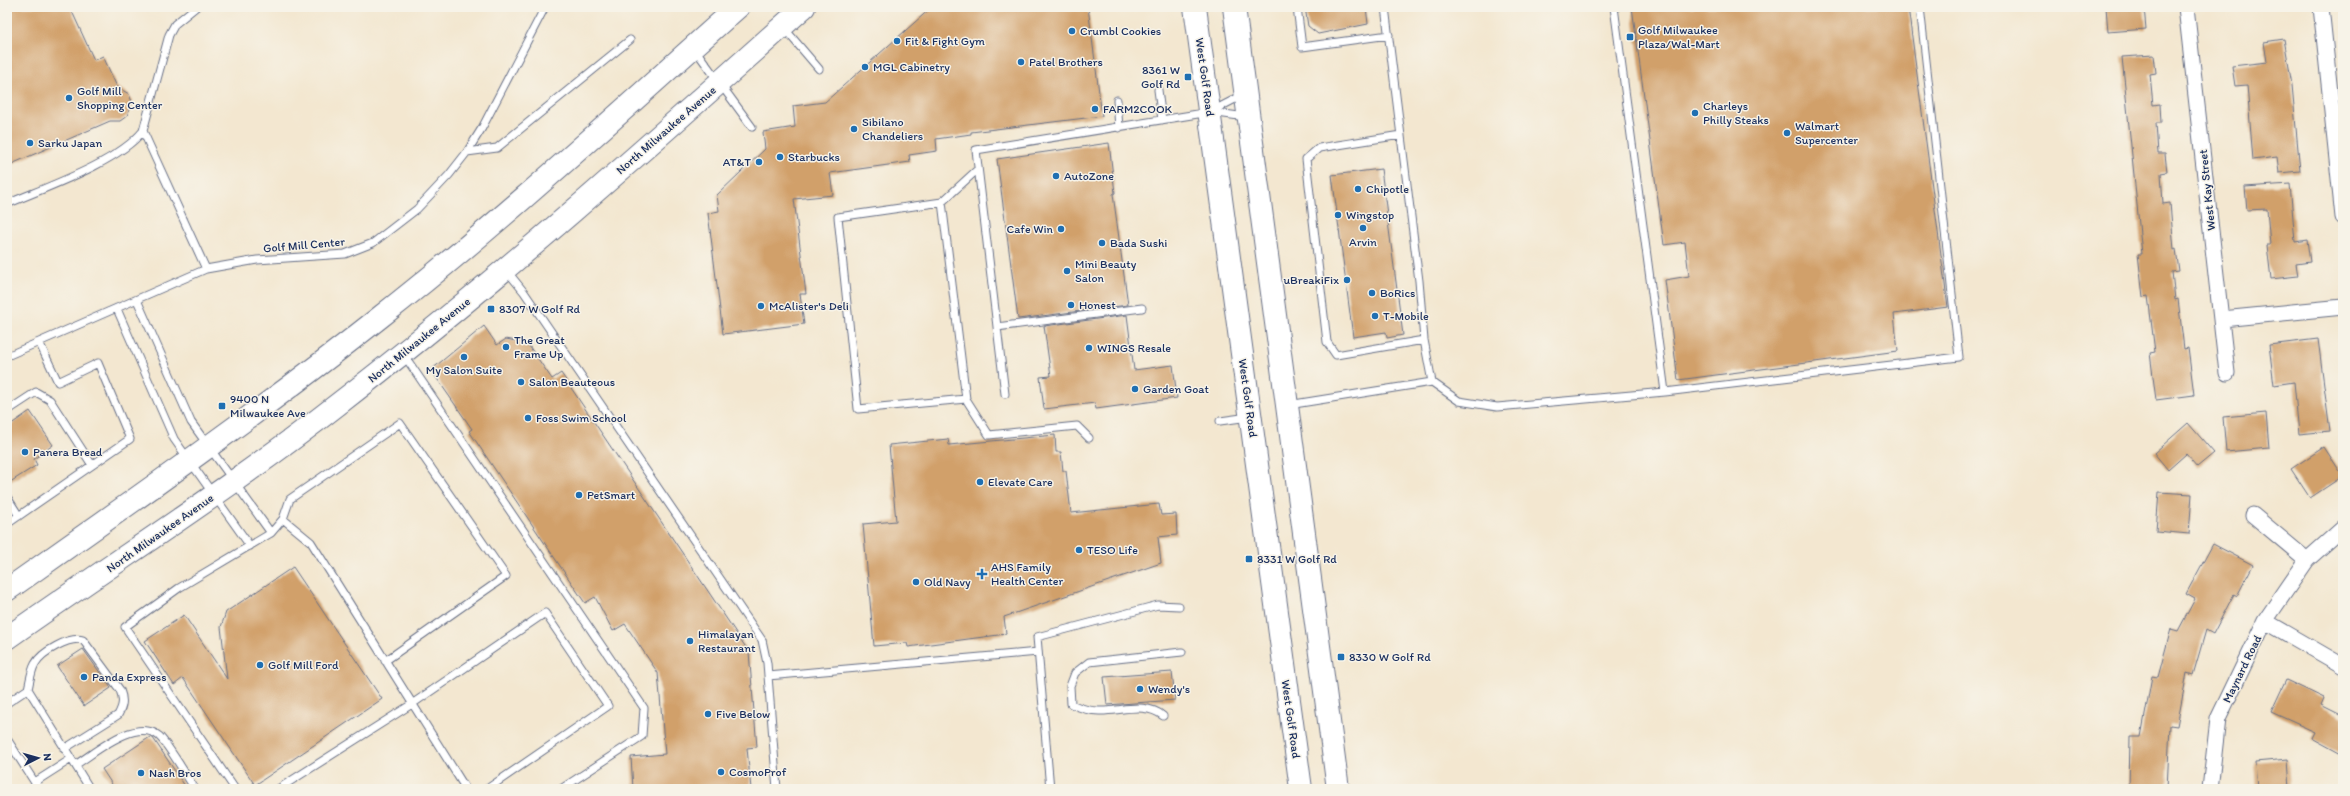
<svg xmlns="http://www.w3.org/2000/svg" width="2350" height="796" font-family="Itim,sans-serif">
	<rect width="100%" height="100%" fill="#f7f3e8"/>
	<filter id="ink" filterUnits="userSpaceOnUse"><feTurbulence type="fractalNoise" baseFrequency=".025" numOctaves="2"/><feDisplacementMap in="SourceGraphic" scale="8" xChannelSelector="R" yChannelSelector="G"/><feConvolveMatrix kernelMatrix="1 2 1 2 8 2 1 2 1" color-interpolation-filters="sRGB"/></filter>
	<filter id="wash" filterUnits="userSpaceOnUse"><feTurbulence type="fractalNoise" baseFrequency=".012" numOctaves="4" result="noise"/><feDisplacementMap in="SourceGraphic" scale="16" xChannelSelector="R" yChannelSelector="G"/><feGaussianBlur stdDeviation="0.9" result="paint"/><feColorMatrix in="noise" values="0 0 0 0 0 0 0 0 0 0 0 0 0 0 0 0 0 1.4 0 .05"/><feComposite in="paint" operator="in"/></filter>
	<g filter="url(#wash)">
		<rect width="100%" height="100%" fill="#f3e7d0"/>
		<g id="blocks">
			<path fill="#d1a06b" d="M7 7H70L94 60 103 56 117 87 129 94 132 102 127 116 120 121H110L7 166Z
				M932 7H1088L1102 116 971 132V134L936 139 937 151 909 155 910 162 830 173 833 195 794 199 806 294H800L804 324 723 334 708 213 719 211 717 195 765 149 763 132 795 127 793 106 825 102Z
				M1305 7H1366L1368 24 1318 34 1308 26Z
				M1632 7H1908L1948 307 1894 314 1898 351 1678 380 1665 280 1689 276 1685 242 1664 245Z
				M2106 7H2144L2146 29 2108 32Z
				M2284 39 2292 85 2300 171 2279 173 2277 157 2253 160 2247 85 2235 86 2232 66 2267 62 2264 42Z
				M2154 55 2156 73 2150 74 2153 105 2160 104 2161 123H2156L2158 154H2165L2167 172 2161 173 2163 204 2170 203 2174 250 2176 249 2179 271 2172 272 2175 300 2178 299 2184 349 2188 348 2194 395 2156 400 2150 353 2155 352 2148 296 2143 297 2138 254H2142L2122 57Z
				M1109 143 1115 193 1113 194 1128 305 1018 319 997 159Z
				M1381 169 1403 335 1387 338 1386 332 1353 337 1332 175Z
				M2290 184 2295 242 2307 240 2310 262 2296 264 2298 276 2271 279 2267 245H2270L2267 209 2247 210 2245 187Z
				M1127 315 1134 370 1173 365 1177 398 1096 409 1095 403 1044 409 1040 377 1051 376 1044 326Z
				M484 326 497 345 506 339 527 343 552 379 561 373 749 652 757 747 747 748 751 789H633L631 757 665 754 658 673 625 624 613 631 595 597 585 603 469 431 472 429 431 370Z
				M2318 339 2330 431 2299 434 2294 382 2274 385 2269 345Z
				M30 411 53 445 34 459 37 465 7 484V427Z
				M2266 413 2269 448 2226 452 2223 417Z
				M2188 423 2214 453 2197 467 2186 454 2168 470 2154 453Z
				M1055 435 1056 452H1061L1063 471H1066L1071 513 1159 504 1161 515 1176 514 1177 535 1158 537 1161 563 1004 617 1006 634 908 647 907 643 874 646 863 524 896 521 889 445 948 439 949 445Z
				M2324 447 2343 476 2310 498 2291 469Z
				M2159 492 2192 494 2189 534 2156 531Z
				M2213 544 2253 565 2237 596 2234 594 2213 634 2206 630 2193 675 2187 673 2177 726 2170 725 2167 789H2129L2130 737H2141L2152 676 2158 677 2171 629 2178 631 2195 599 2186 594Z
				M293 567 382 699 255 785 183 678 174 685 145 641 184 615 227 679 221 627 226 612Z
				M83 649 111 688 84 706 57 666Z
				M1172 672 1175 700 1107 705 1104 677Z
				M2286 680 2324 698 2321 705 2343 716V755L2312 738 2315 732 2271 712Z
				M150 737 153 738 187 789H115L102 769Z
				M2288 759 2290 789H2257L2255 762Z"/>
		</g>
	</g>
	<g filter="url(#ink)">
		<use href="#blocks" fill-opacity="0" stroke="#676f86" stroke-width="1"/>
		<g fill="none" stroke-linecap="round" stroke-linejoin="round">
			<defs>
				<path id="lane" d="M1297 7 1302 47 1389 35
					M1385 7 1419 281 1424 340 1432 382
					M784 28 819 69
					M694 48 752 127
					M1158 90 1162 120
					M1117 100 1119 128
					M1212 111 1243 95
					M143 131 206 269
					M1401 135 1319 148 1306 159 1327 342 1336 355 1424 340
					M467 152 497 148 630 40
					M942 202 966 399 989 435 1077 426 1089 438
					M7 204C46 187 117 163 143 131L169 35 175 24 196 7
					M507 271 524 292 762 640 767 663 777 789
					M137 300 191 422 271 533
					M117 309 174 439 250 546
					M997 327 1142 308
					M404 355 644 708 642 736 561 789
					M7 356 206 269 257 260 345 254 373 243 417 209 449 175 467 152 482 128 545 7
					M1665 392 1959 357 1920 7
					M1005 394 976 150 1210 112 1246 117
					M966 399 858 409 838 217 942 202 978 169
					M1288 405 1432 382 1459 401 1497 407 1665 392 1614 7
					M7 411 36 392 50 400 92 465
					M1220 421 1249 417
					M7 497 19 516
					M283 519 311 542 466 789
					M7 524 130 439 98 363 58 382 39 342
					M768 676 1038 652
					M28 689C30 681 31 671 35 664 41 652 70 636 83 640L120 690C124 700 123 706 118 715L64 749
					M7 703 28 689 90 789
					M1163 716C1146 701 1119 712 1099 711 1089 711 1080 708 1071 704L1070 686 1075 673 1089 662 1182 652
					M7 739 39 789
					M75 765C95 753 135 717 159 736 167 743 188 778 195 789
					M35 782 71 759
					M235 789 125 627 179 588 271 533 283 519 290 499 400 423 506 576 385 661
					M278 789 412 704 545 613 608 706 487 789
					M1050 789 1037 637 1158 605 1179 606"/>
				<path id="street" d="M2186 7 2227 373
					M2321 7 2343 217
					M2222 319 2343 307
					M2253 515 2307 560
					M2265 621 2343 666
					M2210 789 2218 719 2265 621 2307 560 2343 528"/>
				<path id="primary" d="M1195 7 1301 789
					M1234 7 1338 789
					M7 590C133 501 259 413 379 318 504 220 620 112 738 7
					M7 638C117 560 231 488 337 405 499 280 652 143 804 7"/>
			</defs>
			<use href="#lane" stroke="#676f86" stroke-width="9"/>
			<use href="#street" stroke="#676f86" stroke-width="17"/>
			<use href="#primary" stroke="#676f86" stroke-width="24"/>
			<use href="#lane" stroke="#fff" stroke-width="7"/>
			<use href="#street" stroke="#fff" stroke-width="15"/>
			<use href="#primary" stroke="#fff" stroke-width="22"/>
		</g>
	</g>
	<g fill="#1f6fb2" stroke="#f7f3e8" stroke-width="1.5">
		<circle cx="1072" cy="31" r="4"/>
		<rect x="1626" y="33" width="8" height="8" rx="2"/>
		<circle cx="897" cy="41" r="4"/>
		<circle cx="1021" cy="62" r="4"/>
		<circle cx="865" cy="67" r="4"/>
		<rect x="1184" y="73" width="8" height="8" rx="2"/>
		<circle cx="69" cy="98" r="4"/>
		<circle cx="1095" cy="109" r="4"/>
		<circle cx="1695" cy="113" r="4"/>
		<circle cx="854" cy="129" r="4"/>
		<circle cx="1787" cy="133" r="4"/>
		<circle cx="30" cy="143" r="4"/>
		<circle cx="780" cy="157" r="4"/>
		<circle cx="759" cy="162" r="4"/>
		<circle cx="1056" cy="176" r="4"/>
		<circle cx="1358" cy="189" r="4"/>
		<circle cx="1338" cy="215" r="4"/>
		<circle cx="1363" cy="228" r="4"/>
		<circle cx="1061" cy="229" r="4"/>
		<circle cx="1102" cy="243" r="4"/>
		<circle cx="1067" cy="271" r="4"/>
		<circle cx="1347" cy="280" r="4"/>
		<circle cx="1372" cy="293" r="4"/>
		<circle cx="1071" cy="305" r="4"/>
		<circle cx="761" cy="306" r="4"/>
		<rect x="487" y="305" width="8" height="8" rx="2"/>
		<circle cx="1375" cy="316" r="4"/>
		<circle cx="506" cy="347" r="4"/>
		<circle cx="1089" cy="348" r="4"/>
		<circle cx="464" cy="357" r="4"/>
		<circle cx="521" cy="382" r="4"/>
		<circle cx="1135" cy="389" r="4"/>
		<rect x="218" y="402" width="8" height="8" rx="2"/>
		<circle cx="528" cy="418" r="4"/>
		<circle cx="25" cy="452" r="4"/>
		<circle cx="980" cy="482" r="4"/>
		<circle cx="579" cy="495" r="4"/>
		<circle cx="1079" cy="550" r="4"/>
		<rect x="1245" y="555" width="8" height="8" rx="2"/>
		<path d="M980 568h4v4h4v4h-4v4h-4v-4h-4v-4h4z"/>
		<circle cx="916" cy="582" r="4"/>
		<circle cx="690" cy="641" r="4"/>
		<rect x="1337" y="653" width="8" height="8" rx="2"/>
		<circle cx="260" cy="665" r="4"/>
		<circle cx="84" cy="677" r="4"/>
		<circle cx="1140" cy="689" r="4"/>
		<circle cx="708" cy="714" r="4"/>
		<circle cx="721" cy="772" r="4"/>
		<circle cx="141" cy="773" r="4"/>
	</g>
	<g text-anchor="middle" stroke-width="3" stroke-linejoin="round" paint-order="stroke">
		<g font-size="12" fill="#1b2f5e" stroke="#f7f3e8" text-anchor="start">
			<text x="1638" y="34">Golf Milwaukee<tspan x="1638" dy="14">Plaza/Wal-Mart</tspan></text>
			<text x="1080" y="35">Crumbl Cookies</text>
			<text x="905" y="45">Fit &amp; Fight Gym</text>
			<text x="1029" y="66">Patel Brothers</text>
			<text x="873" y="71">MGL Cabinetry</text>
			<text x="1180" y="74" text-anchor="end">8361 W<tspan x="1180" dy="14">Golf Rd</tspan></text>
			<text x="77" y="95">Golf Mill<tspan x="77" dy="14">Shopping Center</tspan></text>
			<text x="1703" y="110">Charleys<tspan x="1703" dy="14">Philly Steaks</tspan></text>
			<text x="1103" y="113">FARM2COOK</text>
			<text x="862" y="126">Sibilano<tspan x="862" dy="14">Chandeliers</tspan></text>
			<text x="1795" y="130">Walmart<tspan x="1795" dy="14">Supercenter</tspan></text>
			<text x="38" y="147">Sarku Japan</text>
			<text x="788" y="161">Starbucks</text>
			<text x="751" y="166" text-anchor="end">AT&amp;T</text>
			<text x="1064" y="180">AutoZone</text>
			<text x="1366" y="193">Chipotle</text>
			<text x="1346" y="219">Wingstop</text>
			<text x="1053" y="233" text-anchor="end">Cafe Win</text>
			<text x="1363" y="246" text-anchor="middle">Arvin</text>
			<text x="1110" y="247">Bada Sushi</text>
			<text x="1075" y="268">Mini Beauty<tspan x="1075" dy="14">Salon</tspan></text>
			<text x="1339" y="284" text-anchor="end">uBreakiFix</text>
			<text x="1380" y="297">BoRics</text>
			<text x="1079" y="309">Honest</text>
			<text x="769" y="310">McAlister's Deli</text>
			<text x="499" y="313">8307 W Golf Rd</text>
			<text x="1383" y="320">T-Mobile</text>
			<text x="514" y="344">The Great<tspan x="514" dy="14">Frame Up</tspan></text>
			<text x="1097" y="352">WINGS Resale</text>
			<text x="464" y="374" text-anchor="middle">My Salon Suite</text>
			<text x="529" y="386">Salon Beauteous</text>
			<text x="1143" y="393">Garden Goat</text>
			<text x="230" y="403">9400 N<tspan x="230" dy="14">Milwaukee Ave</tspan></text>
			<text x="536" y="422">Foss Swim School</text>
			<text x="33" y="456">Panera Bread</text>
			<text x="988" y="486">Elevate Care</text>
			<text x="587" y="499">PetSmart</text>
			<text x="1087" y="554">TESO Life</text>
			<text x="1257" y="563">8331 W Golf Rd</text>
			<text x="991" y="571">AHS Family<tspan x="991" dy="14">Health Center</tspan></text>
			<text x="924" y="586">Old Navy</text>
			<text x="698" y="638">Himalayan<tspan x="698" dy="14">Restaurant</tspan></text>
			<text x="1349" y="661">8330 W Golf Rd</text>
			<text x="268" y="669">Golf Mill Ford</text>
			<text x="92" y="681">Panda Express</text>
			<text x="1148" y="693">Wendy's</text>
			<text x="716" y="718">Five Below</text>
			<text x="729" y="776">CosmoProf</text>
			<text x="149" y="777">Nash Bros</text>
		</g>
		<g font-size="12" fill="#1b2f5e" stroke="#f7f3e8">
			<text transform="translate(1205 77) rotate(82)" y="4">West Golf Road</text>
			<text transform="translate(666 130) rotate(-41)" y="4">North Milwaukee Avenue</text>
			<text transform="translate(2207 190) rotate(-96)" y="4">West Kay Street</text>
			<text transform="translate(304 245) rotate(-5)" y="4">Golf Mill Center</text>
			<text transform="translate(419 340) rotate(-39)" y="4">North Milwaukee Avenue</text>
			<text transform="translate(1248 398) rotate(82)" y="4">West Golf Road</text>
			<text transform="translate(160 533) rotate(-35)" y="4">North Milwaukee Avenue</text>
			<text transform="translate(2242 669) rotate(-64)" y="4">Maynard Road</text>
			<text transform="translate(1291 719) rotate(82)" y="4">West Golf Road</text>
		</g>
	</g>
	<rect width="2350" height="796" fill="none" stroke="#f7f3e8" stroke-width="24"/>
	<g transform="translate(38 758) rotate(84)" stroke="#f7f3e8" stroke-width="3" paint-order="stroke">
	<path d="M0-3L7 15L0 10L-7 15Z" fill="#1b2f5e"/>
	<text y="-6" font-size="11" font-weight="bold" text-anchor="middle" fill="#1b2f5e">N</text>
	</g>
</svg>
